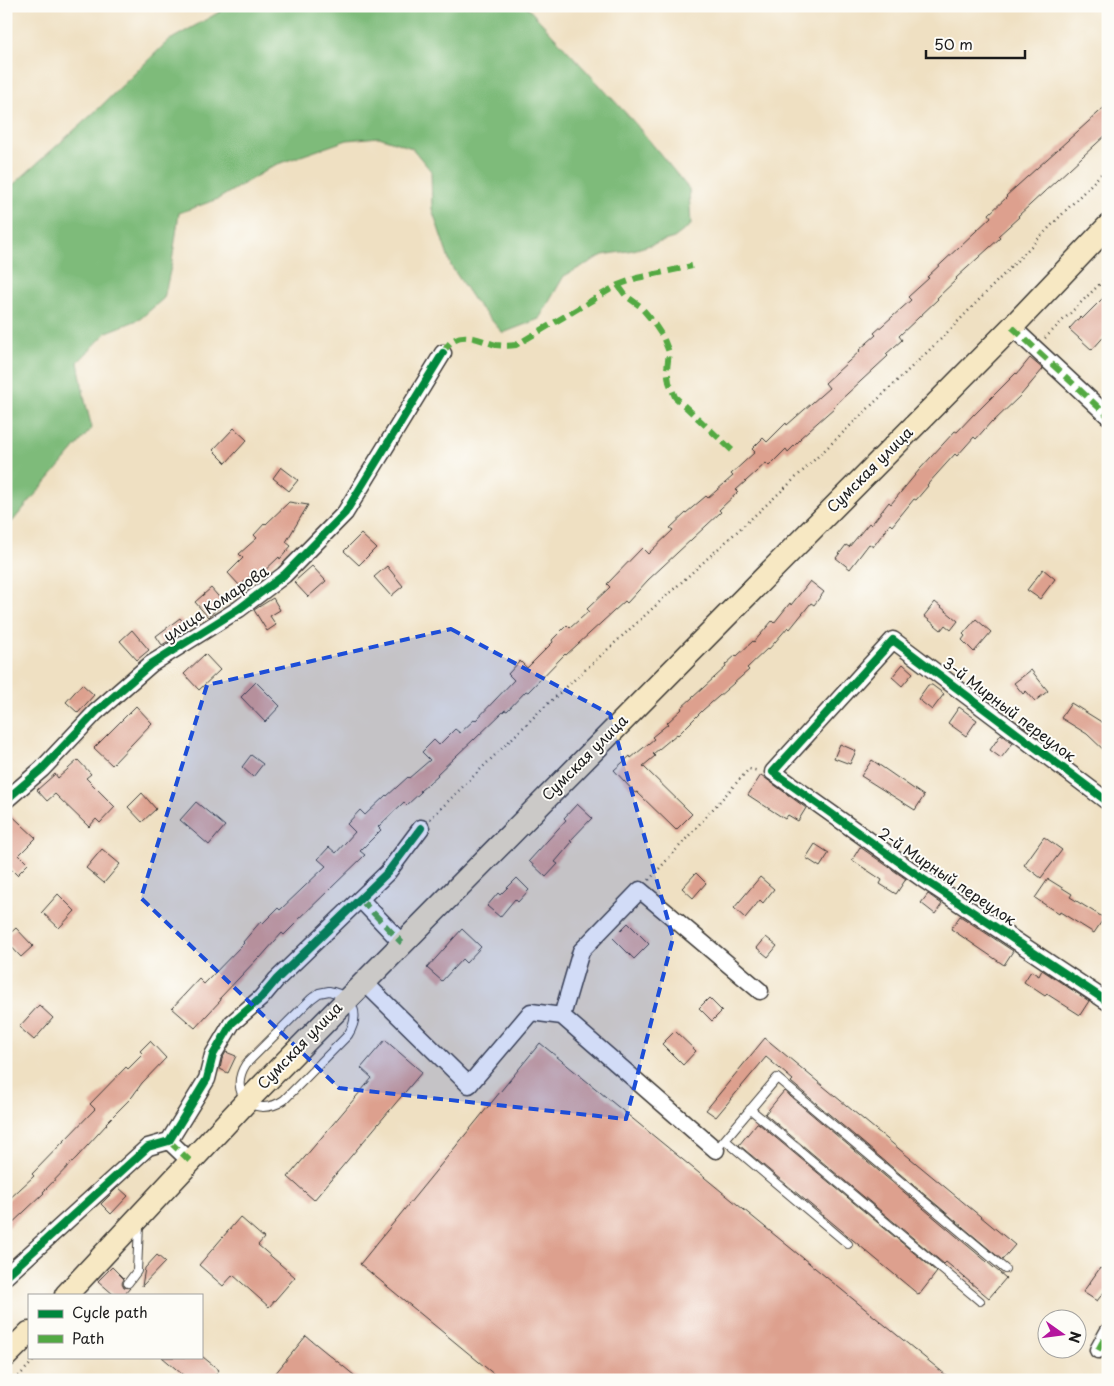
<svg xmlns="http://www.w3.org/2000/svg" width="1114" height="1386" font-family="'Playpen Sans',sans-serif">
	<rect width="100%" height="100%" fill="#fdfcf7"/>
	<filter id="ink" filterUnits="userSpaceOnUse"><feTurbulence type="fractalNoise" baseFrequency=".02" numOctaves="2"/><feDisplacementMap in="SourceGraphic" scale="10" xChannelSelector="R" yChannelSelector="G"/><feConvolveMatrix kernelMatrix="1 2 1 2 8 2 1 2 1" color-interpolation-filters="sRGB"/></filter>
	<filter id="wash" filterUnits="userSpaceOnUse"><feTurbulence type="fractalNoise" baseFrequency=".0096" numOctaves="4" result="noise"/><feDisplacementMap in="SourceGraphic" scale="20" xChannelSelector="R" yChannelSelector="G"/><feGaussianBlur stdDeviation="1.12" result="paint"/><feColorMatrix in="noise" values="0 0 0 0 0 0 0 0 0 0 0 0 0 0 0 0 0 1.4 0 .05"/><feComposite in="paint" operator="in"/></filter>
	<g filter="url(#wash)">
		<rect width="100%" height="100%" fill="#efe0c2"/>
		<path fill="#7ebb7a" stroke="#4d6c4b" d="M230 6H526L634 122 689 189 691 225 674 238 633 250 603 255 564 276 539 319 503 333 475 302 451 266 432 209 431 171 412 148 379 137 347 140 275 165 218 199 179 213 172 262 164 298 140 319 107 332 78 362 85 401 92 428 6 529V191L98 109 168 41Z"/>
		<g id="blocks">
			<path fill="#dda08e" d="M1108 104V133L1018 216 1019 217 998 236 1000 238 956 278 957 279 937 298 938 299 899 336 902 340 886 354 888 356 834 406 835 407 800 438 801 439 788 452 786 449 769 466 766 463 736 490 738 492 719 510 721 512 648 580 627 603 625 601 566 655 565 654 528 692 526 691 507 711 505 710 474 740V739L437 774 438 775 420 791 421 792 407 805 404 802 378 827 381 830 360 851 365 855 294 924H295L284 935 282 933 260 958 259 957 220 998 221 1000 195 1028 172 1008 199 979 204 984 244 943 243 942 261 921 263 923 278 908 280 910 326 866 318 859 329 847 336 853 355 832 347 824 360 810 365 815 386 795 387 796 408 777 409 778 430 760 422 752 434 740 439 745 455 729 460 733 475 719 476 720 514 680 508 674 520 661 527 668 553 642 552 640 567 625 570 628 589 611 587 609 610 587 607 584 642 548 648 554 673 530 670 528 686 513 706 496 708 498 733 476 731 474 755 452 752 449 763 438 767 442 786 423 787 425 829 388 825 383 860 351 859 350 876 335 874 333 911 300 908 297 929 278 927 277 991 217 989 214 1007 197 1006 196Z
				M1108 293V332L1092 350 1069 329 1080 317 1082 319Z
				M1030 358 1043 369 1021 395 992 423 991 422 976 439 974 437 957 456 955 454 927 485 928 486 916 500 914 499 892 526 890 524 873 547 869 544 850 569 836 558 846 545 849 547 869 523 871 525 889 502 891 504 920 469 955 431 957 432 974 414V415L1016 373 1017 374Z
				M234 428 247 440 226 463 213 450Z
				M281 467 298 480 289 491 273 478Z
				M289 502 308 505 286 542 291 546 280 559 279 557 259 576 255 571 240 586 228 573 243 558 239 554 257 538 254 535 265 523 266 524Z
				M361 534 376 548 359 565 344 551Z
				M312 566 326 581 308 597 294 582Z
				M387 566 403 586 391 596 374 577Z
				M1043 569 1055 579 1040 599 1027 590Z
				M810 581 824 592 814 605 811 603 790 629 788 627 769 649 768 648 747 668 749 670 703 710 678 735 677 734 653 754 655 756 643 766 692 814 676 830 637 792 635 793 614 770 630 756 631 758 654 739 652 737 668 724 667 723 682 709 681 708 726 667 725 665 736 655 737 656 753 641 754 642 772 621 774 623 790 603 791 605Z
				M211 588 224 603 208 617 195 602Z
				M273 598 280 610 270 616 276 625 267 631 254 610Z
				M935 602 958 621 951 630 945 625 941 630 924 616Z
				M180 618 188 629 162 645 156 636Z
				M976 619 991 632 974 652 962 640 965 636 963 634Z
				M132 630 149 650 137 660 120 641Z
				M205 654 220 670 199 690 184 674Z
				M903 664 913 673 902 686 892 677Z
				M1031 670 1048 691 1035 701 1026 691 1023 694 1014 683Z
				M256 682 280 706 265 722 241 697Z
				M82 684 94 695 78 713 66 702Z
				M928 685H932L944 694 932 710 918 699Z
				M1071 703 1108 726V754L1087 734 1061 718Z
				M136 706 152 723 112 765 94 748Z
				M959 707 977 720 966 736 948 723Z
				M1001 734 1013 743 1001 758 990 750Z
				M840 744 856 751 850 764 834 758Z
				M251 755 263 764 253 777 242 767Z
				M78 760 91 774 86 778 115 807 100 823 96 819 89 827 55 794 47 801 37 790 55 774 58 778Z
				M872 760 924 796 915 810 861 776Z
				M761 775 806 808 798 821 788 815 785 819 748 795Z
				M142 793 156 809 142 822 128 807Z
				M196 802 225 826 209 845 180 820Z
				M577 804 592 818 570 841 572 842 555 862 558 864 546 877 529 861 566 820 564 818Z
				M6 810 36 838 19 855 28 864 17 875 6 864Z
				M1044 837 1062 850 1041 878 1024 865Z
				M815 844 829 853 820 867 806 858Z
				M860 847 906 879 896 894 880 884 882 880 852 860Z
				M102 849 120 864 104 883 86 868Z
				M696 873 706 883 693 898 682 888Z
				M760 877 774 889 763 903 760 900 745 918 734 908Z
				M517 878 529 890 518 902 515 899 500 917 487 906 498 893 500 895Z
				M1048 879 1072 894 1070 897 1104 918 1094 933 1060 912 1059 914 1035 898Z
				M58 894 75 911 59 928 42 912Z
				M928 894 942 904 935 914 921 903Z
				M960 916 1013 951 1004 965 951 929Z
				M628 923 649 944 634 959 613 938Z
				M16 928 33 946 21 957 6 941V937Z
				M462 929 481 947 466 963 462 959 442 981 427 968Z
				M766 937 777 946 768 957 757 948Z
				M1042 970 1089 1001 1080 1015 1047 994 1045 996 1024 982 1031 971 1039 976Z
				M709 998 722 1011 712 1021 699 1008Z
				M39 1005 53 1018 34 1040 19 1027Z
				M675 1031 696 1051 683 1065 662 1044Z
				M765 1038 1015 1245 1002 1260 791 1082 793 1080 766 1057 716 1117 706 1110Z
				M385 1040 422 1072 314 1200 288 1177 372 1078 361 1068Z
				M150 1041 166 1058 142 1083 132 1097 106 1123 107 1124 78 1156 43 1192 44 1193 6 1229V1202L34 1176 32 1174 95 1109 90 1104 126 1067 128 1069 143 1054 140 1051Z
				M540 1043 952 1380H501L360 1264Z
				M226 1052 236 1056 228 1073 220 1069 222 1059Z
				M784 1091 1006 1278 989 1298 946 1262 944 1264 765 1114Z
				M757 1123H758L937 1272 919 1295 739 1145Z
				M118 1187 128 1196 111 1214 101 1204Z
				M240 1217 264 1238 258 1245 295 1277 269 1307 233 1275 223 1286 199 1265Z
				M157 1255 165 1262 142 1286 145 1268Z
				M112 1267 124 1279 122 1283 124 1287 130 1288 124 1295H114L98 1281Z
				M1100 1268 1108 1273V1294L1104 1292 1097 1301 1083 1292Z
				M306 1336 360 1380H270Z
				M162 1357H203L219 1370 211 1380H189Z"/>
		</g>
	</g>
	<g filter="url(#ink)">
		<use href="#blocks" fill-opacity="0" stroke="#3c3935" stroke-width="1"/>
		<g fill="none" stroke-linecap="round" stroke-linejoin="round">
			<defs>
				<path id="lane" d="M329 991C354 996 361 1014 348 1035L284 1100C254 1120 227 1093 246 1064L311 999 319 993Z
					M750 1109 980 1301
					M725 1140 848 1244
					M716 1150 777 1078 1005 1269
					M128 1283 137 1271 139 1225"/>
				<path id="street" d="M1012 327 1108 416
					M6 800 42 769 96 712 151 664 239 609 284 575 345 513 443 353
					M1108 802 893 640 773 772 923 879 1108 1002
					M360 899 402 943
					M364 982 469 1085 531 1012 562 1016 581 951 640 890 760 991
					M562 1016 716 1150
					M169 1141 190 1161
					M6 1276 148 1147 169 1141 207 1079 213 1055 232 1023 261 998 276 980 388 872 421 828
					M1098 1350 1108 1332"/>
				<path id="secondary" d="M66 1295 247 1101 1012 327 1108 226
					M6 1356 29 1333"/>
			</defs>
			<use href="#lane" stroke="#3c3935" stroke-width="10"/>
			<use href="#street" stroke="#3c3935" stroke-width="19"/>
			<use href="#secondary" stroke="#3c3935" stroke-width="25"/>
			<path stroke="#3c3935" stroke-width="2.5" stroke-dasharray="1 4" stroke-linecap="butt" d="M1045 338 1108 276
				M430 819 540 711 787 486 942 338 1108 167
				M649 880 749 769 759 771
				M15 1380 37 1357"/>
			<use href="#lane" stroke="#fff" stroke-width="8"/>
			<use href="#street" stroke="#fff" stroke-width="16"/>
			<use href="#secondary" stroke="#f7e8c3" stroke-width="22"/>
			<path stroke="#52a943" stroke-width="6" stroke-dasharray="12 6" stroke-linecap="butt" d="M6 7 9 6
				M618 285 626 296 640 306 651 319 663 337 669 352 667 369 669 382 675 397 735 453
				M1012 327 1108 416
				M443 353C445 350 447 346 450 343 463 330 481 341 496 345 503 346 509 346 516 345L618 285 637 278 692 266
				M360 899 402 943
				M169 1141 190 1161
				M1098 1350 1108 1332"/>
			<defs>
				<path id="cycleway" d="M6 800 42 769 96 712 151 664 239 609 284 575 345 513 443 353
					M1108 802 893 640 773 772 923 879 1108 1002
					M6 1276 148 1147 169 1141 207 1079 213 1055 232 1023 261 998 276 980 388 872 421 828"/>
			</defs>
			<use href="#cycleway" stroke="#fdfcf7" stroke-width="11"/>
			<use href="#cycleway" stroke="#00873e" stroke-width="8"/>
		</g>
	</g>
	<path fill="#1d4ed8" fill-opacity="0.2" stroke="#1d4ed8" stroke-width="4" stroke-dasharray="10 6" stroke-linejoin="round" d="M451 629 610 714 673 938 626 1119 339 1088 141 898 207 685Z"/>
	<g text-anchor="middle" stroke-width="4" stroke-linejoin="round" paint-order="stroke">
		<g font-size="15" fill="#1c1c1c" stroke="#fdfcf7">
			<text transform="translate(870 470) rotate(-45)" y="5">Сумская улица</text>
			<text transform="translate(216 604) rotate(-34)" y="5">улица Комарова</text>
			<text transform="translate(1009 710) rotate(37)" y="5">3-й Мирный переулок</text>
			<text transform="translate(585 758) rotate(-45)" y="5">Сумская улица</text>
			<text transform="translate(947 877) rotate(34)" y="5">2-й Мирный переулок</text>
			<text transform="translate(300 1046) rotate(-46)" y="5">Сумская улица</text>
		</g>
	</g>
	<rect width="1114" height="1386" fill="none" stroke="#fdfcf7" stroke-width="25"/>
	<rect x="28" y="1294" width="175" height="65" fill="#fdfcf7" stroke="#a3a29f"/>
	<rect x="38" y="1310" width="25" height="8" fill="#00873e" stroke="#a3a29f"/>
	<text x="72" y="1318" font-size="15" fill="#1c1c1c">Cycle path</text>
	<rect x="38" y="1335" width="25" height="8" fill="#52a943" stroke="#a3a29f"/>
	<text x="72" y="1344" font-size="15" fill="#1c1c1c">Path</text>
	<g transform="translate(1062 1334) rotate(104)"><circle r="24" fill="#fdfcf7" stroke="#a3a29f"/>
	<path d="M0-4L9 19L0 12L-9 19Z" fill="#b5179e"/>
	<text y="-8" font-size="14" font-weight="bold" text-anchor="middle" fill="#1c1c1c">N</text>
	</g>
	<path d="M926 50v8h99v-8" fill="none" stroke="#1c1c1c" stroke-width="2.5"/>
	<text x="934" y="50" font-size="15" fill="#1c1c1c" stroke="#fdfcf7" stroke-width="4" paint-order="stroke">50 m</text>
</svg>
